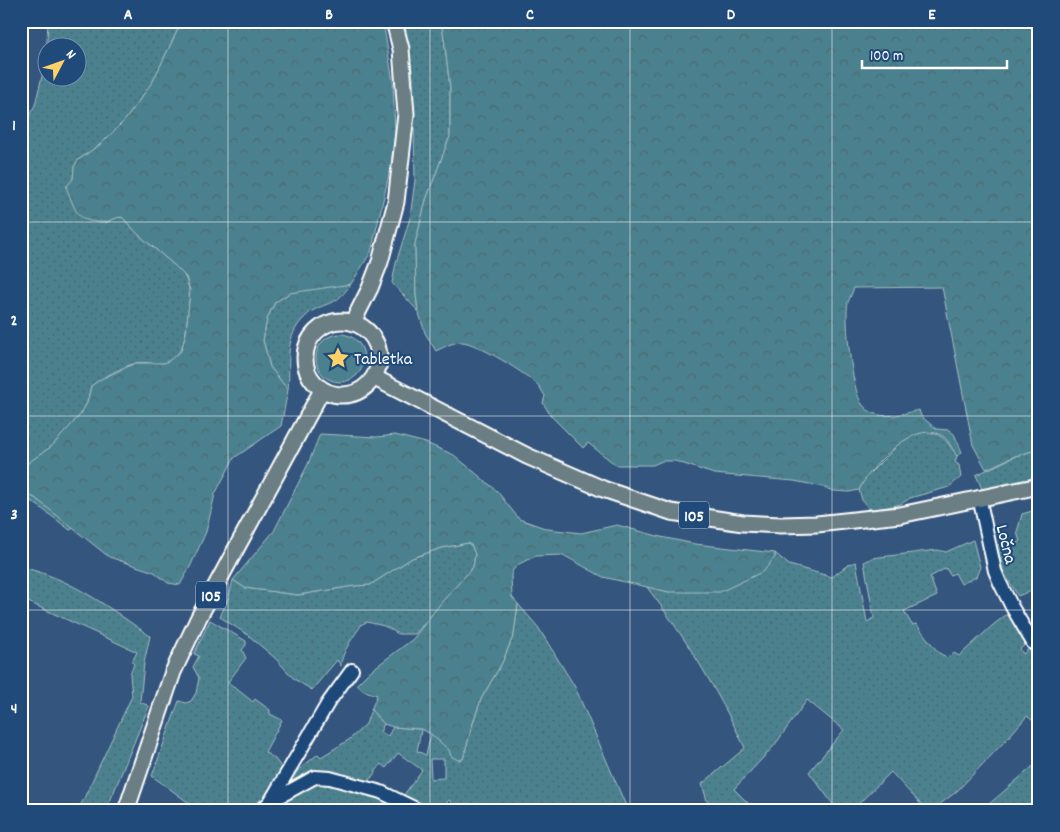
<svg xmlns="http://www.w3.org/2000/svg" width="1060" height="832" font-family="Dekko,sans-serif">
	<defs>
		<pattern id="grass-dots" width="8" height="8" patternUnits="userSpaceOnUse" patternTransform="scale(1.25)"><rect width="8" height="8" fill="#4c818e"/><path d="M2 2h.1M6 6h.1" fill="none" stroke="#4c6970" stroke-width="1.8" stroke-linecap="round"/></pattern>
		<pattern id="forest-crowns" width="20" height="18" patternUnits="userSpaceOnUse" patternTransform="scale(1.25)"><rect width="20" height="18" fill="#4c818e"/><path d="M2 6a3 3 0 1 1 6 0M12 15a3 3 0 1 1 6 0" fill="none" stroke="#4c6970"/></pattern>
	</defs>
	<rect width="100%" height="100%" fill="#34557d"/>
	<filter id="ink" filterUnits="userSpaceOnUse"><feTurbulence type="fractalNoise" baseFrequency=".02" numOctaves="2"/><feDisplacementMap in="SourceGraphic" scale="10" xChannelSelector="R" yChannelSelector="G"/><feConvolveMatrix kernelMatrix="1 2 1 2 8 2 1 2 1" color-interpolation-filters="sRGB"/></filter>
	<g filter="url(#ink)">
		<path fill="url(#grass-dots)" stroke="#a6c0c6" fill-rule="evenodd" d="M48 21H182L153 81 126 119 101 144 78 160 74 167 73 179 105 223 117 217H122L139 235 181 271C191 284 190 296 188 312 186 329 186 359 163 363 154 365 145 361 136 363 124 366 101 378 91 386L87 403 81 414 52 446 21 468V131L35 105 46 60ZM48 48H78V78H48Z
			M403 21H441L444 38 450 88V136L426 200 415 244 416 295 418 311 392 283 396 263 410 218 415 180 413 78Z
			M351 284C336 305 334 300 314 310 309 312 306 317 302 320 283 341 291 365 288 390L270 367 263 340 267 319 275 302 290 293 300 290Z
			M925 432C944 434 947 441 957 456L955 462 959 465 961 477 949 487 910 498 901 504 875 510 868 508 862 500 859 490 864 479 900 443 915 434Z
			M1039 449V479L982 489 976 475 1016 456Z
			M21 492 35 498 74 528 70 530 33 502 21 497Z
			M1039 509V587L1018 596 1003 571 997 545 1020 542 1017 532 1022 514Z
			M973 540 980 567 976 577 961 584 955 573 950 575 946 568 930 577 937 596 904 611 912 625 916 624 938 652 947 658 954 653 959 656 993 625 1011 611 1028 642 1020 649 1023 654 1031 647 1039 652V726L1027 716 1006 740 956 792 931 811H927L891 772 851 811H838L809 772 844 730 807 700 774 746 734 789 756 811H710L702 784 745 748C718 691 684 635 646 586L669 592 775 557V553L789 565 832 577 849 564 856 562 867 622 874 618 864 562 872 558 937 550 946 552Z
			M468 543 472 546 475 555 473 567 415 634H398L392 630 384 626 367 622 362 624C355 635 341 652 341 666L337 660 312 690 294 679 276 659 248 635 220 617 229 596 233 580 245 588 298 595 354 586 370 585 412 558 442 548Z
			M24 568C71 578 111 609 150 636L144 663 140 702 149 706 106 811H78L132 696 130 674 134 664 132 662 137 652 24 600 21 604V569Z
			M518 604 538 627 575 687 626 806 609 811H479L478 804H453L449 800 447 802 448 807 445 810C429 813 415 806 401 799L422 770 398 753 386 768 381 764 367 784 330 774 285 792 290 777 318 754 321 757 350 739 366 724 371 710 384 724 380 732 388 736 393 727 420 729 421 731 417 751 426 755 431 734 450 750 463 759 473 723 481 699 502 663 514 634ZM430 759H444V778L431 779Z
			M210 620 246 641V645L242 650 246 658 228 682 253 702 255 699 270 710V714L282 720 265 752 275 759 282 768 274 789 257 811H200L152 776 179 701 186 703 191 701 196 693 199 678 193 667 199 656 194 654Z
			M1039 761V811H981Z
			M318 780 360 787 408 811H263Z"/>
		<path fill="url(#forest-crowns)" stroke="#a6c0c6" d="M182 21H383L393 82 395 133 391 166 371 252 351 284 290 293 275 302 267 319 263 340 270 367 288 390 281 426 234 458 215 494 206 532 190 567 180 585 168 583 154 572 109 557 35 498 21 492V468L52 446 81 414 87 403 91 386 101 379 136 363H164L170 360 181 351 186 333 190 290 186 277 174 265 139 235 122 217C115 217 110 222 103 222 75 223 75 208 66 187L73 179 74 167 78 160 101 144 126 119 153 81Z
			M441 21H1039V449L1015 456 986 469 973 445 942 287 854 288C852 293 850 298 848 302 844 319 852 391 862 404 876 423 901 414 919 410L921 416 936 429 949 430 954 434 962 452 957 456C953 451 949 441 944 437 916 416 869 468 859 490L849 492 834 491 819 486 794 481 714 474 675 461H662L653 465H616L588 443 583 448 551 416 543 403 545 396C543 393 541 389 539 386 528 375 476 342 462 342 453 342 444 347 436 351L425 333 418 310 416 295 415 244 426 200 450 136V88L444 38Z
			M320 434 377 437 395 435 426 443 454 455 497 491 519 519 548 529 581 533 617 525 661 537 695 544 775 553V557L764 571 720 592H669L603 577 563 555 536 556 519 564 513 570 511 575 512 597 518 604 514 634 502 663 481 699 473 723 463 759 458 760 451 756 449 750 431 734 421 729 393 727 384 724 371 710 377 695 362 690 357 684 369 672 413 639 440 604 473 567 475 555 472 546 468 543 442 548 412 558 370 585 354 586 298 595 245 588 233 580 274 531 308 464Z"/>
		<path fill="#4c818e" stroke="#a6c0c6" d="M316 358a24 24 0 1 1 48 0a24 24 0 1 1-48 0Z"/>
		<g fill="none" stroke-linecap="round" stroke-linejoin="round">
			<defs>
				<path id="minor" d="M979 497 995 571 1000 583 1012 607 1033 643 1039 648
					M270 802 315 777 330 778 381 792 420 811
					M260 811 270 802 328 703 352 670"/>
				<path id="major" d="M305 358a37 37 0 1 1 74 0a37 37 0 1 1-74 0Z
					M353 322 370 288 380 262 396 202 406 114 401 49 394 21
					M375 378 527 456 603 489 671 512 743 523 781 525 817 524 900 515 1039 486
					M126 811 173 672 199 617 322 390"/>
			</defs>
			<use href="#minor" stroke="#fff" stroke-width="16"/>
			<use href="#major" stroke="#fff" stroke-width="19"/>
			<use href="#minor" stroke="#1f4a7a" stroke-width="12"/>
			<use href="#major" stroke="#6b7e84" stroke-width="15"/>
		</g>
	</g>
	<path fill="none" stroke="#fff" stroke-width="1" stroke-opacity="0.55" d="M228 21V811M430 21V811M630 21V811M832 21V811M21 222H1039M21 416H1039M21 610H1039"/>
	<defs>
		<symbol id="sight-bare" viewBox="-9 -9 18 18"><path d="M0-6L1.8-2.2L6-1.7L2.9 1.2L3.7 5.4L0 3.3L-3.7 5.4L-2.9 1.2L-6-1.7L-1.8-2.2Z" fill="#ffd166" stroke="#1f4a7a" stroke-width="2.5" paint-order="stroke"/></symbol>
	</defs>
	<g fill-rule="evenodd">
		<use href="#sight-bare" x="322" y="342" width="32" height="32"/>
	</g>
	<g text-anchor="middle" stroke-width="4" stroke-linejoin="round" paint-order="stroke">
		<g fill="#1f4a7a" stroke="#bcc9d7" stroke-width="1">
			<rect x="679" y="501.5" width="30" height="27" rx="4"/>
			<rect x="196" y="581.5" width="30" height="27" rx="4"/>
		</g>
		<g font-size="16" font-weight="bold" fill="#fff">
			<text x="694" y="521">105</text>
			<text x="211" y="601">105</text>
		</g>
		<g font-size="18" fill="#fff" stroke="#1f4a7a" text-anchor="start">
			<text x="354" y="364">Tabletka</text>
		</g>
		<g font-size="18" fill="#fff" stroke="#1f4a7a">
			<text transform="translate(1007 544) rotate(76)" y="6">Ločna</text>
		</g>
	</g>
	<rect width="1060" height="832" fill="none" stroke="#1f4a7a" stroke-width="55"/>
	<g transform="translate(62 62) rotate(49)"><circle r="24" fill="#1f4a7a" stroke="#7992af"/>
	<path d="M0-4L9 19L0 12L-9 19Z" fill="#ffd166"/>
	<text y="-8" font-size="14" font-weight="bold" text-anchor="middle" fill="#ffffff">N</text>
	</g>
	<path d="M862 60v8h145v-8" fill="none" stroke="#ffffff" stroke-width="2.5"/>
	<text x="870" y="60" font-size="15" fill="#ffffff" stroke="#1f4a7a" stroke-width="4" paint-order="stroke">100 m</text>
	<rect x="28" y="28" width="1004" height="776" fill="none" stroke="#fff" stroke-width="2"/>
	<g font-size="16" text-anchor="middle" font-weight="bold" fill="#fff">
		<text x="128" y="19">A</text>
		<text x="329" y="19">B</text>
		<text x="530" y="19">C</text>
		<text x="731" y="19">D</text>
		<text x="932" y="19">E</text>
		<text x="14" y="130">1</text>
		<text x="14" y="325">2</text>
		<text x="14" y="519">3</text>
		<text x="14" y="713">4</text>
	</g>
</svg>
